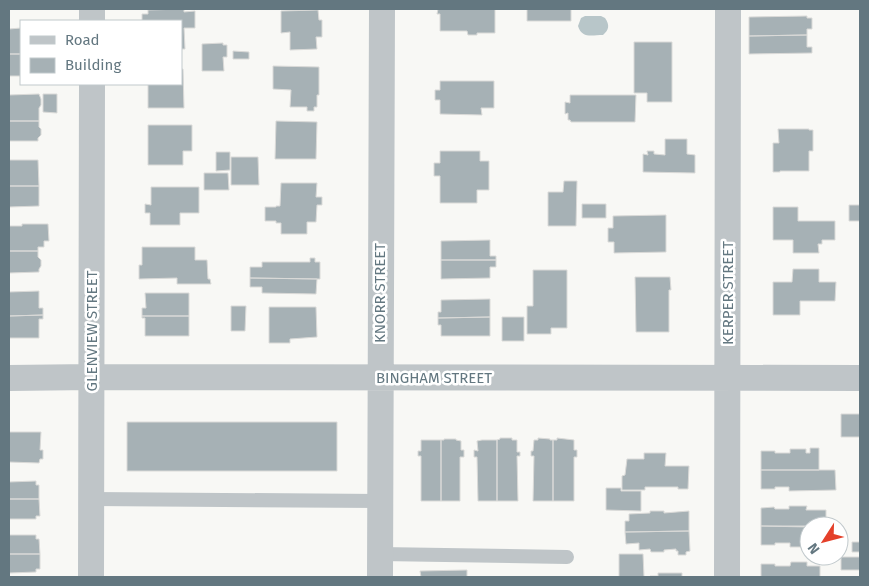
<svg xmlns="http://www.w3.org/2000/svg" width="869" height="586" font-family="'Fira Sans',sans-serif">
	<rect width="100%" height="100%" fill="#f8f8f5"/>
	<path fill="#b8c6c9" d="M585 16H601L605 18C610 25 609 30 603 35 592 35 582 39 578 26L581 18Z"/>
	<path fill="#a6b1b5" stroke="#dadad8" d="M184 9V12L195 11V28H184L185 49H181V21H142V14H148V10Z
		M438 9H495V33H477V35H468L467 31H440V14H437Z
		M527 9H571V21H527Z
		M318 10 319 20H322V37H316L317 49 290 50V32L281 33V11Z
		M807 16V18H812V29H807V35L749 36V17Z
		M21 28V54H9V29Z
		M807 35V47H812V53L749 54V36Z
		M634 42H672V102H647V93H634Z
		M223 43V45H227V57H223L224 71H202V44Z
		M233 51 249 52V59H233Z
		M9 54H21V76H9Z
		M273 66 319 67V95H317V107H314V111H307V107H290L291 90 273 89Z
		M181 69H183L184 108H148V84H181Z
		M440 81H494V108H481L482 115 440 114V100H435V90H440Z
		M39 94 41 99V105L39 108V121H9V95Z
		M43 94H57V113L43 112Z
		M570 95H636L635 122H571L570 120H568V113L565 114V102L570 103Z
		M9 121H39V127L41 129V135L38 138V141H9Z
		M276 121 317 122 316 159H275Z
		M148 125H192V151H183V165H148Z
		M778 129H809V130H813V151H809V171H780V172H773V143H779Z
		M665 139H687V154L695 155V173L643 172V154L648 155 647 151H654V154L665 155Z
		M440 151H480V161H489V190H477V203H440V176H434V163H440Z
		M216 152H230V170L216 171Z
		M231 157H258L259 185H231Z
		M9 160H38L39 186H9Z
		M204 173H228L229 190H204Z
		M564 181H577L576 226H548V192H563Z
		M281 183H317L316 197H322V205H317L316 222H307V234H281V223H276V221H265V207H276V206H280Z
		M9 186H39V206L9 207Z
		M151 187H199V213H180V225H150V213H145V204L151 205Z
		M582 204H606V218H582Z
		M849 205H860V221H849Z
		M773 207H798V221H835V240H822V244H818L819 253H793V240H773Z
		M666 215V252L614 253V242H608V228H613V216Z
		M22 224H48L49 241H44V247H38V251H9V226H22Z
		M490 240V256H496V260H441V241Z
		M142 247H195V260H207L208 279H210L211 284H177V278L139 279V265H142Z
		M9 251H38V257L41 260V266L39 269V272L9 273Z
		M310 258H315V262H320V279L250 278V267H262V262H310Z
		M441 260H496V267H490V278L441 279Z
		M793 269H819V282H836L835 301H800V315H773V282H792Z
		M533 270H567V328H551V334H527V306H533Z
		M635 277H670L671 290H669V332H636Z
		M250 278 317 279 316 294 262 293V287H250Z
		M39 291V308H43V315L9 316V292Z
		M145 293H189V316H142V308H146Z
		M490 299V317L438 318V312H441V300Z
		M231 306H246L245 331H231Z
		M269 307H316L317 337 290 339V343H269Z
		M43 315V319H39V338H9V316Z
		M142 316H189V336H145V318H142Z
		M490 317V336H441V325H438V318Z
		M502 317H524V341H502Z
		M841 414H860V437H841Z
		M127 422H337V471H127Z
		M9 432H41L40 450H43V459H40L39 463 9 462Z
		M500 438H512V440H517V452H520V456H517L518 501H497V440L500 439Z
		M538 438 550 439V440H553V501H533L534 456H531V451H533L534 440H538Z
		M557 438 574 440V450H577V457H574V501H553V440H557Z
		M444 439H456V440L461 441V450H464V457H460V501H441V440H444Z
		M421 440H441V501H421V456H418V451H421Z
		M482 440H497V501H478L477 457H474V450L478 451 477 441Z
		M810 448H819V470H761V451H775V453H790V449H806V453H810Z
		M644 453H666L665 466H689L688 489H678V487H645V490H622V476L625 475 627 459H644Z
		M761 470H835L836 490 789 491V487H775V489H761Z
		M36 481V485H39V499H9V482Z
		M606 488H621V491H641V511L606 510Z
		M9 499H39L40 516H36V519H9Z
		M789 506H807L806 510H826V526H761V508L774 507 775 509H789Z
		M650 511H664V513L689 511V531L625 532V521H629V514L650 513Z
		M761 526 809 527V542L807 543V547H790V543H775V545H761Z
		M689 531 690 551 686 552V555H678V551H676V549L664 550V552H651L650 549 639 550V543L626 544 625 532Z
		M9 535H36V539H39L40 554H9Z
		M852 542H860V552H852Z
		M9 554H40V569H36V572L9 573Z
		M619 554H643L644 577H619Z
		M841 557H860V570H841Z
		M791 562H807V566H820V577H761V564H775V566H790Z
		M467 570V577H421L420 571Z
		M658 573H682V577H650V576H658Z"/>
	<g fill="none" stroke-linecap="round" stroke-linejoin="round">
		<path stroke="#bfc5c8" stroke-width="14" d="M92 499 380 501
			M380 554 567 557"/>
		<path stroke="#bfc5c8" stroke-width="26" d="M92 21V9
			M9 378 92 377 860 378
			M91 577 92 84
			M380 577 382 9
			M727 577 728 9"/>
	</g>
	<g text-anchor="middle" stroke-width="5" stroke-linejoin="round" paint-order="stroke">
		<g font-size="15" fill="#637780" stroke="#fff">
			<text transform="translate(380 293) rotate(-90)" y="5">KNORR STREET</text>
			<text transform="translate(728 293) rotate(-90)" y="5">KERPER STREET</text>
			<text transform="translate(92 331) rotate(-90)" y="5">GLENVIEW STREET</text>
			<text x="434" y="383">BINGHAM STREET</text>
		</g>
	</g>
	<rect width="869" height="586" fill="none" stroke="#637780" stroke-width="20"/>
	<rect x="20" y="20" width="162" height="65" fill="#ffffff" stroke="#c1c9cc"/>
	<rect x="30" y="36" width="25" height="8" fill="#bfc5c8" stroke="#c1c9cc"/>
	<text x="65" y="45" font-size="15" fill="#637780">Road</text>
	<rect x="30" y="58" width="25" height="15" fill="#a6b1b5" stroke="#c1c9cc"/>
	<text x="65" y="70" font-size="15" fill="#637780">Building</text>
	<g transform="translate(824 541) rotate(234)"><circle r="24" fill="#ffffff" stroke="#c1c9cc"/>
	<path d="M0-4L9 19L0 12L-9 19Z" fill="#e4402a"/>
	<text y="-8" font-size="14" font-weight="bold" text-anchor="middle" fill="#637780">N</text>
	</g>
</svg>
